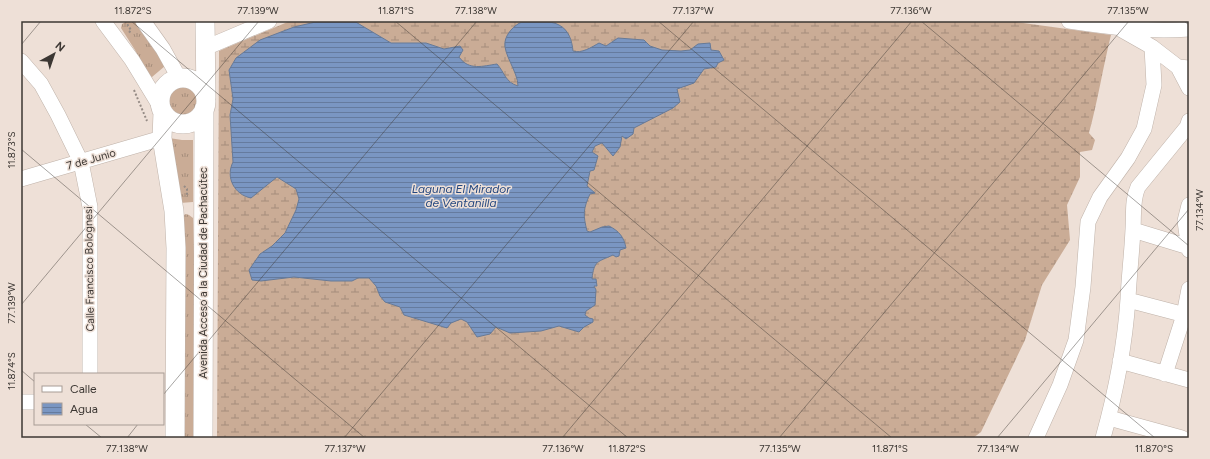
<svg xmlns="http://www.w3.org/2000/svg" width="1210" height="459" font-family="Figtree,sans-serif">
	<defs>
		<pattern id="grass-tufts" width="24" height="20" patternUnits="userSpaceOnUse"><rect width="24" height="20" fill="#caac96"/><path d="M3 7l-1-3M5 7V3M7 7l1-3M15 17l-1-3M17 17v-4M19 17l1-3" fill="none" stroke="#a58d7b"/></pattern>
		<pattern id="wetland-marsh" width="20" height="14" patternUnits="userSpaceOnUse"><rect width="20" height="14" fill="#caac96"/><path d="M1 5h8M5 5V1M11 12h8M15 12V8" fill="none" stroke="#a58d7b"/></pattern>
		<pattern id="water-rules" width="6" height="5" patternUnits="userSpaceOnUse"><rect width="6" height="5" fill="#7a96c2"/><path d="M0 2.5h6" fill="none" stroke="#657b9e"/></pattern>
	</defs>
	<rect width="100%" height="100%" fill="#eee0d7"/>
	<path fill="url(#grass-tufts)" d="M127 21H137L165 66 152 77 148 75 135 50 121 28 122 24Z
		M167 101a16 16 0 1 1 32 0a16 16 0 1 1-32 0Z
		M169 138 182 140H193V202L180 203Z
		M186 214 189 215 193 218 194 254 199 269V438H180L184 215Z"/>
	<path fill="url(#wetland-marsh)" d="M290 21H1009L1111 35C1103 67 1098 100 1089 133L1095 140 1092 150 1080 152V177L1067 205 1070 240 1042 285 1025 340 981 432 973 438H217L219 51Z"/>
	<path fill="url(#water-rules)" stroke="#677a97" d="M320 21H354L391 43H426L444 49 460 46 463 50 459 57C469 71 483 66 497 64 505 73 505 82 518 86 518 72 503 54 505 42 506 34 514 25 522 22 529 19 553 21 559 25 569 30 572 41 573 51 581 54 592 47 599 43L606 46 618 38 644 40 650 46 662 50 681 51 690 50 698 44 710 43 711 50 719 51 724 60 718 63 716 67 704 69 694 83 677 89 680 102 673 108 634 128 633 134 626 139 622 136 620 147 613 156 602 143 595 146 592 152 598 156 594 170 590 171 587 186 595 193 590 194C583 209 583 215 587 231L590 232 602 227 609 226C619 231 624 237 626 248L620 250 619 256 616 257 613 255C598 262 594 260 592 279H596L597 286H594L596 290 595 305 586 311 585 315 589 318 593 319V322L584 327 579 332 559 326 541 331 510 333 496 327 490 334 477 337 467 322 461 319 451 323 447 328 404 315 400 307 385 302 380 296 376 286 369 278H358L352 281H331L294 277 261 281 252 280 249 270 260 254 272 246 285 233 296 210 299 199 296 189 277 177 251 198C235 195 225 178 233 162L230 115 233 99 229 70 236 58 260 40 294 27Z"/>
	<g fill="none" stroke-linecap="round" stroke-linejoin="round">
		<defs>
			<path id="minor" d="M103 21 132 60 160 106
				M143 21 163 49 179 78
				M1069 21C1109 27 1148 32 1189 29
				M1122 30 1152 47 1178 67 1189 68
				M205 48 269 21
				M21 61 41 84 58 115 81 162 90 207V374
				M1178 67 1189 88
				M21 179 162 138
				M1189 205 1185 221 1189 250
				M1133 230 1189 247
				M1128 300 1189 316
				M1120 361 1189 380
				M1165 374 1184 315 1189 289
				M21 402H35
				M1109 418 1182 438
				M1036 438 1060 385 1076 340 1083 287 1088 222 1100 197 1128 158 1144 129 1154 85 1152 47
				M1103 438C1115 395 1125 344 1128 299 1129 276 1132 252 1133 229 1134 214 1132 200 1138 187L1187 127 1189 121"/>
			<path id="major" d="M205 21 206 98
				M160 101a23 23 0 1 1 46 0a23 23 0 1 1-46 0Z
				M163 112 162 138 174 211 176 248 175 438
				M203 438 204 109"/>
		</defs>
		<use href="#minor" stroke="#bfb2a9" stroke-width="16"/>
		<use href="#major" stroke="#bfb2a9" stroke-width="20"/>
		<path stroke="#958b85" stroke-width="2" stroke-dasharray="2 2" stroke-linecap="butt" d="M125 21 131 30 128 34
			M134 90 147 121
			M184 186 187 189V197"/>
		<use href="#minor" stroke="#fff" stroke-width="15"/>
		<use href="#major" stroke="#fff" stroke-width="19"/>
	</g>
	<path fill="none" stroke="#3c3733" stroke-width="1" stroke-opacity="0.45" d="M131 21 628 438M395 21 892 438M658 21 1155 438M921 21 1189 246M1184 21 1189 25M21 45 41 21M21 149 365 438M21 305 259 21M21 370 35 382M163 395 477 21M85 424 102 438M127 438 138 424M344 438 694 21M562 438 912 21M779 438 1129 21M997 438 1189 209"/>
	<g text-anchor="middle" stroke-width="3" stroke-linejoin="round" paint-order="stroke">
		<g font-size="11" fill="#3c3733" stroke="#eee0d7">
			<text transform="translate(91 159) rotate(-16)" y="4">7 de Junio</text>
			<text transform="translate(89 269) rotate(-91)" y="4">Calle Francisco Bolognesi</text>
			<text transform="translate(203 273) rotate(-90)" y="4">Avenida Acceso a la Ciudad de Pachacútec</text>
		</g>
		<g font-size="12" font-style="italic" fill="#24477f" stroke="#eee0d7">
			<text x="461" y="193">Laguna El Mirador<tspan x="461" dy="14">de Ventanilla</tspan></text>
		</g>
	</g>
	<rect width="1210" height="459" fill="none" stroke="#eee0d7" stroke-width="44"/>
	<rect x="34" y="373" width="130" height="52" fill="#eee0d7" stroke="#a79c95"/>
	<rect x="42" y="386" width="20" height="6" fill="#ffffff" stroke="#a79c95"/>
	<text x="70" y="393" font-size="12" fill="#3c3733">Calle</text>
	<rect x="42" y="403" width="20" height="12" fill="url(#water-rules)" stroke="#a79c95"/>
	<text x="70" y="413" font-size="12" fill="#3c3733">Agua</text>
	<g transform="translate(54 54) rotate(40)" stroke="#eee0d7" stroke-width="3" paint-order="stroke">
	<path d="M0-3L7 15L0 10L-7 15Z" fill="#3c3733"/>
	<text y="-6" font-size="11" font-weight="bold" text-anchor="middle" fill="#3c3733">N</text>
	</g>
	<rect x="22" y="22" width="1166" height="415" fill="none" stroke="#3c3733" stroke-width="1.5"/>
	<g font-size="10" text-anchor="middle" fill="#3c3733">
		<text x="133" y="14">11.872°S</text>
		<text x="258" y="14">77.139°W</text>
		<text x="396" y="14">11.871°S</text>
		<text x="476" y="14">77.138°W</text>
		<text x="693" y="14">77.137°W</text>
		<text x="911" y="14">77.136°W</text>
		<text x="1128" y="14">77.135°W</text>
		<text transform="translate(11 150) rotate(-90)" y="4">11.873°S</text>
		<text transform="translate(1199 210) rotate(-90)" y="4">77.134°W</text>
		<text transform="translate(11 303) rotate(-90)" y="4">77.139°W</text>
		<text transform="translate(11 371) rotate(-90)" y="4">11.874°S</text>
		<text x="127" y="452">77.138°W</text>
		<text x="345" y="452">77.137°W</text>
		<text x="563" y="452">77.136°W</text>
		<text x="627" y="452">11.872°S</text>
		<text x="780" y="452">77.135°W</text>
		<text x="890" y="452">11.871°S</text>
		<text x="998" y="452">77.134°W</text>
		<text x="1154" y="452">11.870°S</text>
	</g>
</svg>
